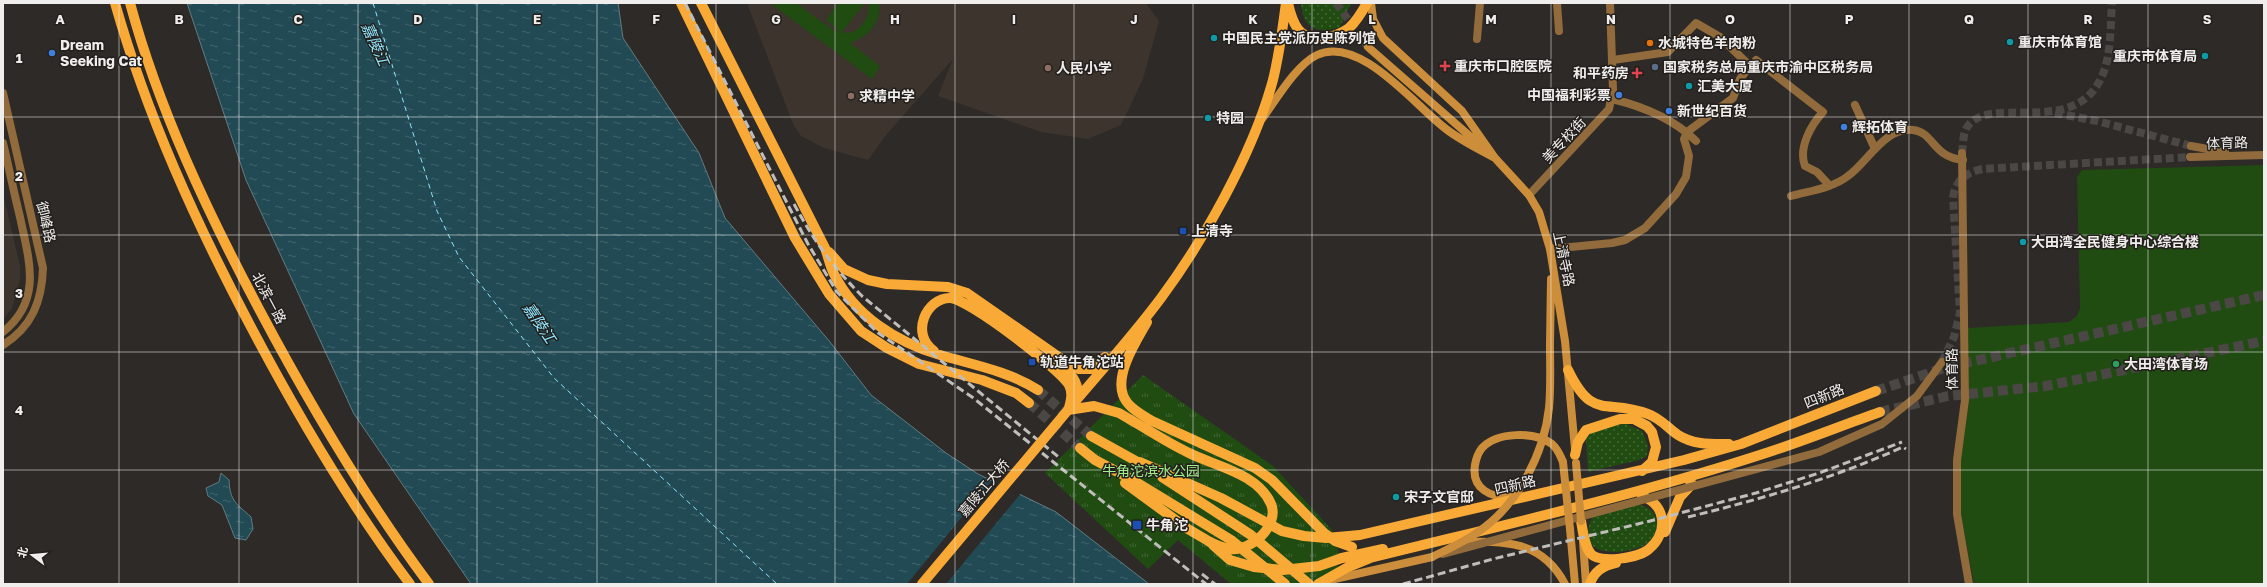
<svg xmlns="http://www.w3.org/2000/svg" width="2267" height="587" font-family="'Golos Text','Noto Sans SC',sans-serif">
	<defs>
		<pattern id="grass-dots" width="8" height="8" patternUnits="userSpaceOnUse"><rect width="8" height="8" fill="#204c12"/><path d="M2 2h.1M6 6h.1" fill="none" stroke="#416635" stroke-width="1.8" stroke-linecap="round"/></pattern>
		<pattern id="park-tufts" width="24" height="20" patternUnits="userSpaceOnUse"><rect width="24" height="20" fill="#204c12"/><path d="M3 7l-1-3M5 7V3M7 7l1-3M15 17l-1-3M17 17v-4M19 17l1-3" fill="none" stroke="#416635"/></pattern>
		<pattern id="water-ripples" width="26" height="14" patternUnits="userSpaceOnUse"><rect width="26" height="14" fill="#224a54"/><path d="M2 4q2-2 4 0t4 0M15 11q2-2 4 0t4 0" fill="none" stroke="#42646d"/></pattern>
	</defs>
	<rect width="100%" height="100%" fill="#2d2a27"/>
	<path fill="#3c342d" d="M747 3H1146L1159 21 1143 79 1121 125 1088 139 1041 132 938 96 953 59 887 134 868 160 824 148 801 136 793 124Z
		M3 193 20 266V280L12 308 3 320Z"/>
	<path fill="url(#grass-dots)" d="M1301 3H1351L1340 27C1318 35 1302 28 1301 3Z
		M1624 423 1642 431 1648 445 1647 456 1639 460 1588 472 1586 439 1593 430Z
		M1636 505C1657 505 1664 527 1649 542 1639 552 1597 558 1590 542 1587 533 1588 522 1594 515Z"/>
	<path fill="url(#park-tufts)" d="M1143 375 1273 466 1332 530 1339 553 1336 584H1231L1178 540 1148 569 1045 473Z"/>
	<path fill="#204c12" d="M770 3H796L833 30 841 33 826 20 838 3H865L842 32C859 37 870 17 869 3H879C882 23 868 37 850 43L880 66 872 79Z
		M2264 165V584H1974L1961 514 1960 460 1969 401 1968 328 2069 322 2077 316 2080 308 2077 177 2082 170Z"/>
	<path fill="url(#water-ripples)" stroke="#607b82" d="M187 3H618L623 38 699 153 725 218 830 342 871 395 946 453 978 474 1056 512 1149 584H471L354 414 246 180Z
		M221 473 229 480C230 502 237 504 251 517L253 529 246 540 235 538 222 505 208 496 206 488 219 482Z"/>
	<path fill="#2d2a27" d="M993 479 1021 493 946 584H907Z"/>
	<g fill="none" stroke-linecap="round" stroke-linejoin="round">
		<path stroke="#8fe6fe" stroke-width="1" stroke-dasharray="5 4" stroke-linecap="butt" d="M373 3 437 211 459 257 554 378 777 584"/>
		<path stroke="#4a4745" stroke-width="8" stroke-dasharray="8 4" stroke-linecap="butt" d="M2055 113 2097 121 2191 146
			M1962 153C1963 145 1963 135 1966 129 1985 93 2067 136 2098 84 2112 61 2110 29 2112 3
			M1942 362 1954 337 1960 313 1953 198C1955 180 1966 173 1982 169L2190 157"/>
		<path stroke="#4a4745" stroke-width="8" stroke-dasharray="8 4" stroke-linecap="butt" d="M1336 3 1368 47"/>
		<path stroke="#4a4745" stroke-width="10" stroke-dasharray="10 5" stroke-linecap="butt" d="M1038 390 1091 436
			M1876 391 1944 368 2264 295
			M1029 403 1080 448
			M1880 412 1948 396 2046 386 2264 341"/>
		<path stroke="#916b3b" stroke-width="8" d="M1557 3 1559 31
			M1477 39 1480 3
			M1756 60 1823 112C1811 125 1798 148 1805 166L1817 172 1829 185
			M1612 99C1641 106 1674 119 1696 141
			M1855 105 1875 149
			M1791 196C1809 191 1833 188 1848 176 1868 162 1884 127 1913 130 1934 132 1932 157 1963 160
			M1550 249 1612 243 1625 240 1645 228 1676 194 1686 177 1689 156 1684 139 1687 132 1733 98 1740 79 1750 66 1720 37 1696 23 1668 52 1613 60"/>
		<path stroke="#916b3b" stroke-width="8" d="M3 93 43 268C42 301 32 327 3 345
			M3 143C9 168 14 193 20 217 29 260 43 300 3 332
			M2191 146 2225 152
			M1962 153 1965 400 1957 460V514L1969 584
			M2190 157 2264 155
			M1529 195 1609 109 1613 90 1610 3"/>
		<path stroke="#cc8e3b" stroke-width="8" d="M1371 3 1373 19 1383 38 1462 111 1495 158 1529 195 1539 212 1550 249 1565 341 1575 449
			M1368 47 1480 145
			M1262 119C1276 100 1296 65 1317 55 1360 35 1414 105 1446 129 1460 140 1477 148 1493 157
			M1550 344 1551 279
			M1512 497C1491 498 1471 489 1475 465 1476 459 1478 453 1482 448 1497 432 1534 431 1552 444 1558 449 1560 455 1563 462
			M1570 529 1575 584
			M1583 541 1586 584
			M1460 542C1504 541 1542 540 1565 584
			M1330 580 1432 557"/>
		<path stroke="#f9aa36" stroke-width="10" d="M115 3C147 116 196 223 251 327 298 416 349 503 410 584
			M130 3C159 110 207 211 259 309 310 405 364 497 429 584
			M681 3 795 238 829 294 861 331 887 348 919 364 982 380 1016 393 1029 403
			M701 3 825 248C828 256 830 266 834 274 855 316 896 342 940 355 974 365 1008 371 1038 390
			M1288 3C1290 12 1292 21 1298 29 1310 44 1335 38 1349 28 1357 21 1362 12 1367 3
			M829 252 844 269 868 280 887 284 948 287 967 293 1066 362 1079 369H1091L1105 357
			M1147 322C1137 340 1115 373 1123 395 1127 407 1141 414 1150 420
			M934 351C910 334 926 298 950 298 967 298 1060 369 1069 385 1073 393 1071 400 1069 408
			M1059 365C1072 373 1080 383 1077 399
			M1568 370C1593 422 1606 398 1648 414 1660 418 1668 428 1678 435 1694 445 1711 444 1729 444
			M1068 410C1099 373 1132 337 1161 298 1204 240 1251 156 1271 87 1279 60 1282 31 1286 3
			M1068 410 1094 406 1119 413 1131 420
			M1091 436 1145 466
			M1080 448 1095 460 1131 479 1231 540 1285 584
			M1575 455 1578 442 1586 430 1620 419H1634L1647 426 1652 432 1656 447 1652 462 1642 471
			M1140 462 1221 498 1282 531 1304 536 1326 538 1360 535 1684 460 1741 444 1876 391
			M1162 477 1251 535 1309 584
			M1125 483 1188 529 1210 542
			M1581 521C1583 531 1584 546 1591 554 1600 564 1639 558 1649 549 1668 533 1667 505 1642 496
			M1665 532 1680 497 1692 484
			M1342 558 1383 549
			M1318 584 1348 567 1370 558C1503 525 1638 495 1769 452 1806 440 1843 425 1880 412
			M1590 584C1594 571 1603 566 1616 563"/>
		<path stroke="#c0bebb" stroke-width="3" stroke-dasharray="8 4" stroke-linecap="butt" d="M685 3 808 244 837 292 877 332 972 397 1206 584
			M794 204C814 241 832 266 862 296L1061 459
			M1688 517C1762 499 1834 478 1903 447L1906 449
			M1202 574 1215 584
			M1403 584 1493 559 1650 521 1756 493 1819 473 1902 442"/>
		<path stroke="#916b3b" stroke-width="8" d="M1443 554 1819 452 1882 424 1917 396 1942 362"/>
		<path stroke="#cc8e3b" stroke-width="8" d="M1563 462 1570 529
			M1576 463 1581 521
			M1432 557C1448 549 1464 542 1478 532 1517 506 1544 454 1549 408 1551 387 1550 365 1550 344"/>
		<path stroke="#f9aa36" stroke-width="10" d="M1131 420C1150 431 1168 443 1187 452 1214 466 1258 473 1271 504 1280 525 1251 552 1230 549 1224 548 1216 545 1210 542
			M1150 420 1255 468 1272 480 1324 533 1335 541 1352 547
			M1213 545 1230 560 1254 567 1283 570 1319 566 1342 558
			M922 584 1068 410"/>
	</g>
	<path fill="none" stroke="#f0eeec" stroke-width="1" stroke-opacity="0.55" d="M119 3V584M239 3V584M358 3V584M477 3V584M597 3V584M716 3V584M835 3V584M955 3V584M1074 3V584M1193 3V584M1312 3V584M1432 3V584M1551 3V584M1670 3V584M1790 3V584M1909 3V584M2028 3V584M2148 3V584M3 117H2264M3 235H2264M3 352H2264M3 470H2264"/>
	<g fill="#0f9aa8" stroke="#23201d" stroke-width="1.5">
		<circle cx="1214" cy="38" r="4"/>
		<circle cx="2010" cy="42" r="4"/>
		<circle cx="2205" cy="56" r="4"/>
		<circle cx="1689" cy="86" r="4"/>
		<circle cx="1208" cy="118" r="4"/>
		<circle cx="2023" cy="242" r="4"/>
		<circle cx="1396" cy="497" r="4"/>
	</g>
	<circle fill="#e8710a" stroke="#23201d" stroke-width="1.5" cx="1650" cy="43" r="4"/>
	<g fill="#3f7fe0" stroke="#23201d" stroke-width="1.5">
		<circle cx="52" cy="53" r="4"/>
		<circle cx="1619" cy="95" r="4"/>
		<circle cx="1669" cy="111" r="4"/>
		<circle cx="1844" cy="127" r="4"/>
	</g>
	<g fill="#e0444e" stroke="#23201d" stroke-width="1.5">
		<path d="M1443 60h4v4h4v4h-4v4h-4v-4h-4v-4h4z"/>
		<path d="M1635 67h4v4h4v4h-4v4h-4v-4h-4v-4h4z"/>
	</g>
	<circle fill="#5c6f8a" stroke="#23201d" stroke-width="1.5" cx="1655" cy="67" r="4"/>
	<g fill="#8d6e63" stroke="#23201d" stroke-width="1.5">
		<circle cx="1048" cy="68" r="4"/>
		<circle cx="851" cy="96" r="4"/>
	</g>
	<g fill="#1a4fb4" stroke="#23201d" stroke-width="1.5">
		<rect x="1179" y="227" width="8" height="8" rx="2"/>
		<rect x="1028" y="358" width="8" height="8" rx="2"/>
		<rect x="1132" y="520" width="10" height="10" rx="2"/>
	</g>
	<circle fill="#2e9e5b" stroke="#23201d" stroke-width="1.5" cx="2116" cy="364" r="4"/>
	<g text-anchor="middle" stroke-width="3" stroke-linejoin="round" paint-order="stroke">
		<g font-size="14" font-weight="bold" fill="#f0eeec" stroke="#23201d" text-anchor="start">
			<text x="1222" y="43">中国民主党派历史陈列馆</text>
			<text x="2018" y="47">重庆市体育馆</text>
			<text x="1658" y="48">水城特色羊肉粉</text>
			<text x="60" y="50">Dream<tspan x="60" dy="16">Seeking Cat</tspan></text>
			<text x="2197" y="61" text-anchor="end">重庆市体育局</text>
			<text x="1454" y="71">重庆市口腔医院</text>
			<text x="1663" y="72">国家税务总局重庆市渝中区税务局</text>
			<text x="1056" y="73">人民小学</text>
			<text x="1629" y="78" text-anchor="end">和平药房</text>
			<text x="1697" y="91">汇美大厦</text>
			<text x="1611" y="100" text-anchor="end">中国福利彩票</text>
			<text x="859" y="101">求精中学</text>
			<text x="1677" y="116">新世纪百货</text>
			<text x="1216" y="123">特园</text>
			<text x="1852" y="132">辉拓体育</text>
			<text x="1191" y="236">上清寺</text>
			<text x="2031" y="247">大田湾全民健身中心综合楼</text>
			<text x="1040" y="367">轨道牛角沱站</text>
			<text x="2124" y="369">大田湾体育场</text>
			<text x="1404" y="502">宋子文官邸</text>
			<text x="1146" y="530">牛角沱</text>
		</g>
		<g font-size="14" fill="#f0eeec" stroke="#23201d">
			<text transform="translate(1564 140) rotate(-47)" y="5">美专校街</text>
			<text transform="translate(2227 143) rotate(-2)" y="5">体育路</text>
			<text transform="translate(46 222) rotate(77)" y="5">御峰路</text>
			<text transform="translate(1564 259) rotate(78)" y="5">上清寺路</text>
			<text transform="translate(269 298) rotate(62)" y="5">北滨一路</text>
			<text transform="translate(1952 369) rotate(-91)" y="5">体育路</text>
			<text transform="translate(1824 396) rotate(-22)" y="5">四新路</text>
			<text transform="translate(1515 485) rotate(-13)" y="5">四新路</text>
			<text transform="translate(984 488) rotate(-50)" y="5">嘉陵江大桥</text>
		</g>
		<g font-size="14" fill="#a1ee8c" stroke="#23201d">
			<text x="1151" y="476">牛角沱滨水公园</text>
		</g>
		<g font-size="15" font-style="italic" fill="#8fe6fe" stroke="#23201d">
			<text transform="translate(375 44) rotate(66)" y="5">嘉陵江</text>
			<text transform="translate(539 323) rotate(56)" y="5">嘉陵江</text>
		</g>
	</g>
	<g font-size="13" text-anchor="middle" font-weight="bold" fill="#f0eeec" stroke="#23201d" stroke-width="3" stroke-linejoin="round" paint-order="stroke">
		<text x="60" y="24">A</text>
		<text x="179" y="24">B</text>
		<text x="298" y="24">C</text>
		<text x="418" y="24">D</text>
		<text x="537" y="24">E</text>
		<text x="656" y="24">F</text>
		<text x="776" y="24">G</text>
		<text x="895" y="24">H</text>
		<text x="1014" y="24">I</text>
		<text x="1134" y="24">J</text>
		<text x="1253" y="24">K</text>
		<text x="1372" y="24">L</text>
		<text x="1491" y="24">M</text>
		<text x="1611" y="24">N</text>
		<text x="1730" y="24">O</text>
		<text x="1849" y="24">P</text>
		<text x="1969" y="24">Q</text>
		<text x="2088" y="24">R</text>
		<text x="2207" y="24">S</text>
		<text x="19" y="63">1</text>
		<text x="19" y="181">2</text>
		<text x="19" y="298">3</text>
		<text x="19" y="415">4</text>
	</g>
	<rect width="2267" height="587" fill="none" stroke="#f0eeec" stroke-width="8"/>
	<g transform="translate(32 555) rotate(286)" stroke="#23201d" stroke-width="3" paint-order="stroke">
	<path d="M0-3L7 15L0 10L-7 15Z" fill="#f0eeec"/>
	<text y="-6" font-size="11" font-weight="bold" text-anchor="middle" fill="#f0eeec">北</text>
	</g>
</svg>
